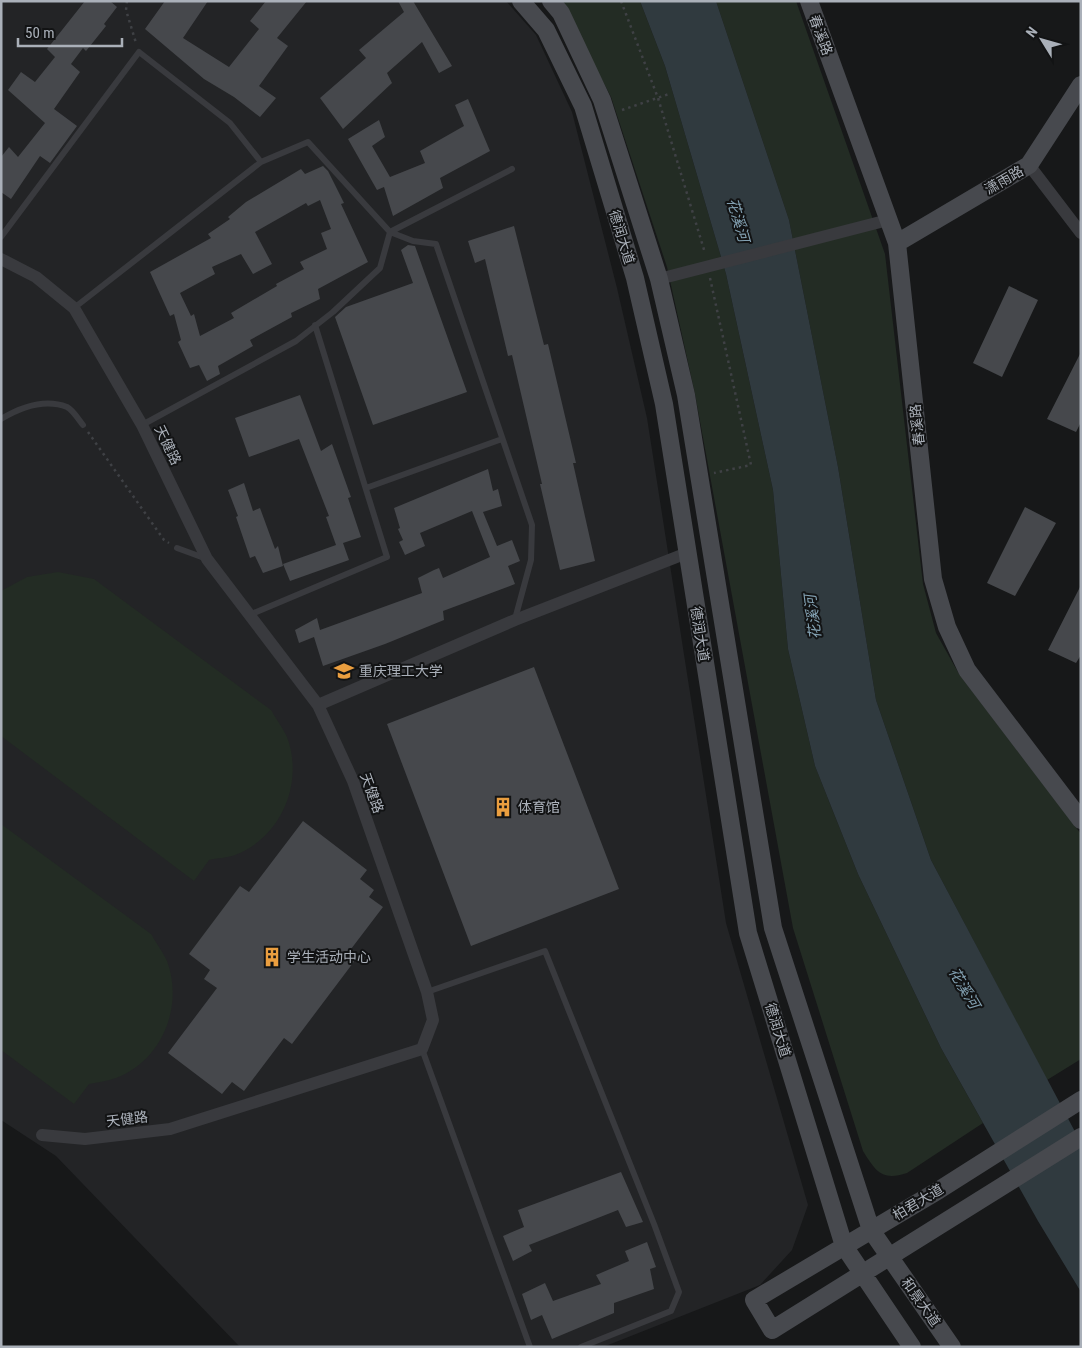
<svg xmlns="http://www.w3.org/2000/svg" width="1082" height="1348" font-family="'Roboto Condensed','Noto Sans SC',sans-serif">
	<rect width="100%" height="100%" fill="#171819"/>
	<path fill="#232426" d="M1 1H506L536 35 572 112 617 288 647 418 726 923 808 1205 792 1250 760 1285 603 1347H240L56 1156 1 1120Z"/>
	<path fill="#232c24" d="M559 1H640L665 66 726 274 773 490 788 649 815 766 858 874 941 1048 983 1123 907 1173C882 1181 876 1172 863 1151L793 928 695 394 667 267 611 97 565 8Z
		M716 1H796L885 254 923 584 936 633 959 674 1081 834V1059L1047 1080 931 860 876 700 838 467 789 220Z
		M58 572 94 579 271 710C276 719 283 728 287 737 304 782 282 837 235 855 227 858 217 858 209 860L194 881 1 736V591L27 577Z
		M1 824 151 934C156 943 163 952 167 961 184 1006 162 1061 116 1078 108 1081 98 1082 89 1084L74 1104 1 1050Z"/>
	<path fill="#303a3f" d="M640 1H716L789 220 838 467 876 700 931 860 1081 1143V1292L1038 1221 941 1048 858 874 815 766 788 649 773 490 726 274 665 66Z"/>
	<path fill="#46484c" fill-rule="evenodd" d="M85 1H110L117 7 104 24 106 26 86 51 83 48 71 64 80 72 54 109 77 126 50 163 40 156 11 199 1 192V157L9 147 18 157 45 123 8 90 21 72 35 82 55 57 47 49Z
		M165 1H208L183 38 229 67 259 29 250 21 266 1H307L277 38 288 46 259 86 276 98 260 117 234 97 204 79 145 29Z
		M398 1H413L452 66 439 73 422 42 387 73 392 83 343 129 320 98 366 58 359 50 404 12Z
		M468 99 490 151 440 178 443 188 393 216 384 187 377 190 348 139 379 120 385 137 372 146 390 177 425 163 420 151 464 126 455 105Z
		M323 166 328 171 344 203 341 204 368 262 318 289 320 299 291 313 292 317 250 340 253 346 218 366 220 374 207 381 199 365 190 368 178 342 181 340 174 314 170 316 150 272 211 238 208 234 230 219 228 217 246 202 301 169 305 174ZM320 200 331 229 321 233 327 249 300 262 304 269 276 284 277 286 231 313 234 318 200 336 194 314 191 316 180 293 215 274 212 267 241 254 253 274 272 264 255 232 306 203 308 206Z
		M514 226 544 345 548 344 576 463H573L595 561 560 570 540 484H542L512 355 508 356 485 259 475 263 468 241Z
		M408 245 415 246 467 392 373 425 335 317 346 307 413 283 401 250Z
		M1009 286 1038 300 1002 377 973 363Z
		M1081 352V422L1076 432 1047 419Z
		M300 395 321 451 332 444 351 497 348 498 361 537 343 543 349 560 290 581 283 564 336 545 326 517 329 516 299 439 249 457 235 418Z
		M488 469 493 491 498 489 502 506 483 512 497 546 512 540 520 561 508 566 515 584 443 611 444 620 385 644 323 666 314 637 299 643 295 630 317 618 320 630 422 593 418 578 434 570 439 568 443 578 490 557 472 511 420 533 425 546 405 555 399 542 403 540 398 529 400 528 394 508Z
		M244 483 253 511 260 508 275 549 278 546 283 566 263 573 255 556 250 558 236 517 238 516 228 490Z
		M1025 507 1056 523 1015 596 987 583Z
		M1081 585V655L1076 663 1048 650Z
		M534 667 619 889 471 946 387 724Z
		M303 821 367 870 360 879 374 890 369 897 383 907 348 953 356 959 292 1044 284 1038 244 1091 232 1082 222 1094 168 1053 217 988 204 979 210 970 189 954 240 886 249 892Z
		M621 1172 643 1222 626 1227 618 1210 529 1245 532 1251 513 1261 503 1236 524 1227 518 1210Z
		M647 1242 656 1267 650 1269 654 1289 614 1303V1313L552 1339 542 1315 531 1320 522 1294 545 1283 553 1301 601 1284 596 1275 629 1261 625 1251Z"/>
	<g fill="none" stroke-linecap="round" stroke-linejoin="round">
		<path stroke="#3f4145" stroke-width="2.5" stroke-dasharray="2.5 4" stroke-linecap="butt" d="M127 1 126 10 136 43
			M621 1 658 98 705 253
			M622 110 669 94
			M710 278 751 465 714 473
			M88 432 164 540 169 543"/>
		<path stroke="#393a3e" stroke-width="6" d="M1 237 139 52 230 123 261 162
			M74 308 261 162 308 142 390 232 413 241 436 244 532 525 531 560 515 619
			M1 419C21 407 44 398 67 407 73 410 79 420 83 425
			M142 425 296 341 333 312 380 268 390 232 512 169
			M366 488 502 439
			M177 548 207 559
			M249 615 387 557 315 325
			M427 992 545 951 654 1224 679 1292 671 1311 581 1347
			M422 1049 530 1347"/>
		<path stroke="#393a3e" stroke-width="12" d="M1029 165 1081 233
			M1 259 36 277 74 308 142 425 207 559 318 705 353 781 427 992 433 1020 422 1049 170 1129 85 1139 42 1135
			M659 279 888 220
			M318 705 515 620 687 553"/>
		<path stroke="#47494e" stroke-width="18" d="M521 1 546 30 583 106 635 278 664 404 748 933 844 1246 912 1347
			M551 1 561 13 602 100 659 279 686 395 773 928 871 1230 952 1347
			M809 1 897 243 933 579 947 627 967 670 1081 820
			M897 243 1029 165 1081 85
			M1081 1100 939 1190 754 1300 772 1330 1081 1137"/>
	</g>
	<defs>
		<symbol id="university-bare" viewBox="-9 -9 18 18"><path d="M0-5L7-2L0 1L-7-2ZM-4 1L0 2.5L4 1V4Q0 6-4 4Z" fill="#ea9e3f" stroke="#121314" stroke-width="2.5" paint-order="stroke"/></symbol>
		<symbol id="building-bare" viewBox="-9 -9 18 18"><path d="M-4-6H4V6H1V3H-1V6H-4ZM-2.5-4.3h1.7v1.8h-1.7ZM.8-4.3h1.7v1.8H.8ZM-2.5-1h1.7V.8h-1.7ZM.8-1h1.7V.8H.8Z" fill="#ea9e3f" stroke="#121314" stroke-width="2.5" paint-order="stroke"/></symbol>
	</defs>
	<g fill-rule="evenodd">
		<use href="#university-bare" x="330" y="657" width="28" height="28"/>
		<use href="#building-bare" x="489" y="793" width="28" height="28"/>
		<use href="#building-bare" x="258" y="943" width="28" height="28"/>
	</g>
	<g text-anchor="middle" stroke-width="4" stroke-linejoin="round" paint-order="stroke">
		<g font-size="14" fill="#aab0b9" stroke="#121314">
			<text transform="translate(821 35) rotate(70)" y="5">春溪路</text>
			<text transform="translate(1004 180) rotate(-30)" y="5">潇雨路</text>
			<text transform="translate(622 237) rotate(73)" y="5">德润大道</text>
			<text transform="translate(917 425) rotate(-96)" y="5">春溪路</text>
			<text transform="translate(168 445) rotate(64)" y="5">天健路</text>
			<text transform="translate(700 634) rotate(81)" y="5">德润大道</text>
			<text transform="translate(372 793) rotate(70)" y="5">天健路</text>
			<text transform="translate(778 1030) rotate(73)" y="5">德润大道</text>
			<text transform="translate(127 1119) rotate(-7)" y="5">天健路</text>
			<text transform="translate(918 1202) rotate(-31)" y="5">柏君大道</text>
			<text transform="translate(921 1302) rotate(55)" y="5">和景大道</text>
		</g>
		<g font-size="14" fill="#aab0b9" stroke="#121314" text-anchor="start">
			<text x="359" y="676">重庆理工大学</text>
			<text x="518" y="812">体育馆</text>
			<text x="287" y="962">学生活动中心</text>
		</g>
		<g font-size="15" font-style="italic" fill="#83a1b2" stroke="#121314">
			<text transform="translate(738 220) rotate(74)" y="5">花溪河</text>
			<text transform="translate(813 617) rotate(-97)" y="5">花溪河</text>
			<text transform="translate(964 988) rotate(59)" y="5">花溪河</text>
		</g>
	</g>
	<rect width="1082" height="1348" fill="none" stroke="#aab0b9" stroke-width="5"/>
	<g transform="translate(1042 40) rotate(307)" stroke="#121314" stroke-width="4" paint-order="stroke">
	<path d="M0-4L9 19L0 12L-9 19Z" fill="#aab0b9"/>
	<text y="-8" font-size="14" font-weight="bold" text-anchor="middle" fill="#aab0b9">N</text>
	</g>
	<path d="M18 38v8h104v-8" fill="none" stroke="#aab0b9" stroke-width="2.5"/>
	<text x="25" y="38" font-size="15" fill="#aab0b9" stroke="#121314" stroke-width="4" paint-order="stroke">50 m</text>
</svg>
